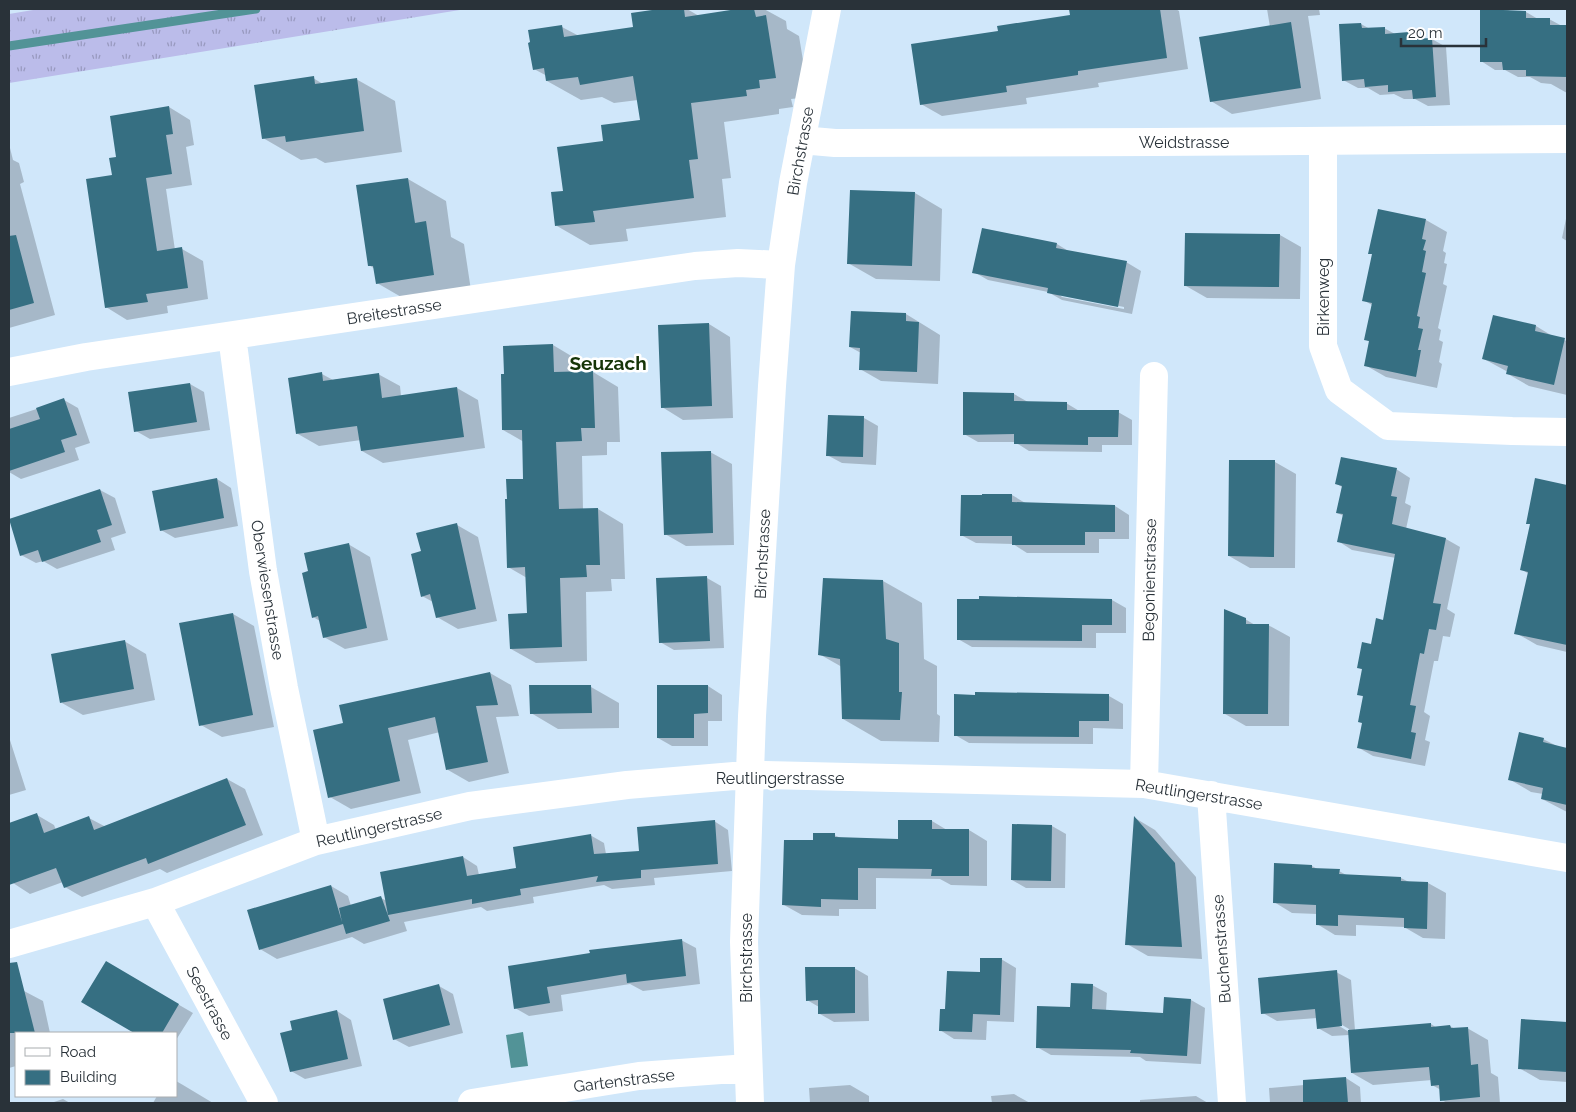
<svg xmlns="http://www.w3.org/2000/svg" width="1576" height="1112" font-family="Raleway,sans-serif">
	<defs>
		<pattern id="grass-tufts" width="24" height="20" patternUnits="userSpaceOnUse" patternTransform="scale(1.25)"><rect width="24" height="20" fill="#bbbcea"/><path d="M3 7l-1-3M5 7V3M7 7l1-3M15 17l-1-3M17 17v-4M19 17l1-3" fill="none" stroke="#9899bf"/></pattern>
	</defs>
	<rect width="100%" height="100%" fill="#d0e7fa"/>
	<path fill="url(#grass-tufts)" d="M39 9H466L9 83V14Z"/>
	<path fill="#529397" d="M523 1032 528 1066 511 1068 506 1035Z"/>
	<path fill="#0003" fill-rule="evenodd" d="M667 9H687L699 16 732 11 731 9H764L786 21 787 29 799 36 809 97 791 99 793 107 779 109V114L724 122 731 178 722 179 726 217 626 229 628 241 590 245 557 226 564 192 605 142 641 121 638 100 614 103 602 97 581 100 547 81V76L534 69 562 27 579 36 635 28 633 14Z
		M1086 9H1176L1179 11 1188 69 1098 83 1099 87 1026 98 1027 104 942 116 921 104 999 32 1071 16 1070 11Z
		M1267 9H1319L1320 15 1308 16 1321 99 1232 114 1211 101 1270 27Z
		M1481 9H1506L1512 12H1526L1538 19H1549L1562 26 1567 27V93L1551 84 1541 83 1530 77H1518L1505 70H1495L1481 61Z
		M1361 24 1370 29 1384 28 1395 34 1409 33 1420 40 1432 39 1446 47 1450 105 1428 106 1415 99H1404L1394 94 1380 95 1368 88H1358L1343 80Z
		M313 78 323 84 356 79 395 101 402 152 325 163 316 158 301 160 263 138Z
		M169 107 190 120 194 145 186 147 192 185 166 189 175 250 182 249 203 261 208 299 167 306 168 313 127 320 106 307 114 176 117 158Z
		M9 144 13 160 19 163 24 182 20 184 55 315 9 328Z
		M408 179 446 201 451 237 464 244 472 297 415 305 377 283 375 269 369 265Z
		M915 193 942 209 940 281 876 279 848 263Z
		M1567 214V241L1562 238Z
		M1426 220 1447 232 1443 251 1446 253 1444 263 1447 264 1443 284 1447 286 1438 328 1441 330 1439 340 1443 342 1439 362 1442 364 1437 388 1386 377 1365 365 1370 342 1365 339 1372 305 1363 300 1373 255 1370 253Z
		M1280 235 1301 247 1300 299 1207 298 1186 286Z
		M1057 244 1070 252 1126 262 1141 271 1132 314 1062 300 1048 292 988 280 974 272ZM1059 294 1124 307V309L1062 297Z
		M852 312 906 314 940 335 938 384 881 381 860 369 861 353 850 347Z
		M1494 317 1536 326 1554 337 1567 341V395L1529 386 1508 374V372L1484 359Z
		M709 324 730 337 733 418 683 420 662 407Z
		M553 345 578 360 579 373 593 372 618 387 620 442H607V455L582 456 583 510 598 509 623 524 625 579H611L612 591 586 592 587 661 536 663 511 649 528 615 527 578 508 567 524 480V442L503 430 505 375Z
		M322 374 333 380 378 374 400 386 401 396 457 388 478 400 485 448 383 463 362 451 361 440 319 446 298 434Z
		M190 384 204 392 210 430 150 439 136 431 130 393Z
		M1014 394 1028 402 1066 403 1081 412H1118L1132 420V445H1102V452L1029 451 1015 442H978L964 434Z
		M64 400 78 408 90 443 75 448 79 460 21 479 9 472V418Z
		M829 416 864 418 878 426 876 465 842 463 827 455Z
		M710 452 732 464 734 545 686 546 665 534Z
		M1275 462 1296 474 1295 568H1250L1229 556Z
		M1396 469 1410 478 1405 503 1411 506 1406 529 1446 539 1460 547 1447 609 1455 614 1450 637 1443 636 1438 661H1434L1424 712 1430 716 1425 740 1430 742 1425 766 1373 756 1359 748 1363 724 1364 697 1358 694 1363 670 1358 667 1372 645 1384 621 1396 558 1352 550 1338 541 1344 516 1337 513 1342 487 1337 484Z
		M217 479 231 488 238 526 175 538 161 530Z
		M1536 480 1567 486V652L1537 645 1516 633 1529 574 1521 569 1531 525 1528 523Z
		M100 490 115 498 126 533 111 538 115 550 57 569 43 561 36 563 21 555Z
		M1012 495 1027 504 1115 506 1129 515V539H1099V553H1027L1013 544 976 543 961 535 962 496Z
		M457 525 478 537 497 621 458 629 437 617 433 602 422 596Z
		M348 544 370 557 388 640 345 649 324 637 320 621 313 617 310 572Z
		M707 578 721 586 724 648 674 650 660 642 658 579Z
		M824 579 883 581 922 603 924 659 937 666V714L940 716 939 742 881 741 843 719 842 667 819 654Z
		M980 597 1112 600 1126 608V633H1096V648L972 647 958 639 980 600Z
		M233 614 254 626 274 727 222 737 201 725Z
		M1245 619 1255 625H1268L1290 637 1289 726H1246L1225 714Z
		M124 641 146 654 155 700 83 715 62 703Z
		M490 673 511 685 519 716 496 717 509 773 469 782 448 770 440 732 408 740 421 793 351 809 330 797 345 724 341 706Z
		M708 686 722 695V721H708V746H672L658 738Z
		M591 687 619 703V728L558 729 531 713Z
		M1109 696 1123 704V729L1093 728V744L969 743 955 735Z
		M9 737 26 790 9 795Z
		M1543 739 1567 751V812L1542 799 1543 794 1531 792 1509 779Z
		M227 779 245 789 263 835 167 873 160 869 82 897 65 887 63 882 30 894 13 883 9 873V825L37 815 54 825 56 830 89 818 106 827Z
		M1135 818 1155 830 1196 877 1202 959 1148 956 1127 944Z
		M714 821 728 830 732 871 654 878 655 885 612 889 604 885 533 897 534 903 487 911 481 907 404 922 407 931 364 944 352 937 277 959 260 949 331 886 348 896 351 906 381 898 387 901 463 857 477 866 479 875 517 869 590 835 604 843 606 854 640 852Z
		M899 821H932L947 830H969L987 841V886L951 885 940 879 876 878V909H839V916L802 915 784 905 814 842 834 835 841 838 899 840Z
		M1013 825 1052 826 1066 834 1065 888H1026L1012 880Z
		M1312 866 1319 870 1339 871 1348 876 1401 878 1409 882 1428 883 1446 893 1445 939 1423 938 1404 927 1356 925V936L1335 935 1317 924V914L1292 913 1274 902Z
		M681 940 696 948 700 984 643 991 630 984 561 995 563 1011 529 1016 515 1008 509 967Z
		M1001 959 1016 968 1014 1022 987 1021 986 1040 954 1039 940 1030 946 1011 981 974Z
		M107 963 193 1013 176 1040V1033H136L83 1002Z
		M854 968 868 976 869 1021 834 1022 820 1014 819 1007 807 1000Z
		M1336 972 1351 980 1355 1030 1431 1024 1437 1028 1450 1026 1455 1029 1467 1028 1488 1040 1491 1073 1498 1077 1500 1103H1447L1442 1100 1441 1090 1432 1085V1080L1373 1085 1352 1073 1349 1035 1332 1036 1318 1028 1317 1018 1277 1021 1263 1013ZM1337 1022 1349 1029V1032L1336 1024Z
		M1092 985 1107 993 1106 1011 1165 1015 1191 1000 1205 1008 1201 1064 1146 1061 1140 1057 1051 1055 1037 1047Z
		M439 986 453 994 463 1033 409 1047 394 1039Z
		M24 991 43 1001 50 1033H16V1066L9 1068V994Z
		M337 1011 351 1020 362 1066 305 1079 291 1071 293 1031Z
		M1522 1020 1567 1023V1082L1540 1080 1519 1068Z
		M1346 1078 1360 1087 1361 1103H1270L1269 1088 1304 1085Z
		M176 1081 183 1085 213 1103H153L157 1096H176Z
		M850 1085 869 1096V1103H810L809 1088Z
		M1014 1094 1030 1103H992L991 1096Z
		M1196 1096 1208 1103H1140V1100Z
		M63 1099 70 1103H51Z"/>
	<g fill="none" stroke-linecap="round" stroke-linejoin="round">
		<path stroke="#529397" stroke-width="9" d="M9 46 256 9"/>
	</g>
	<path fill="#366f82" d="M659 9H684L685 17 737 9H754L756 17 766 15 776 78 759 80 760 88 746 90 747 96 691 103 698 159 689 160 694 198 593 211 595 222 555 226 551 192 563 191 557 147 603 141 601 125 640 120 633 76 580 85 578 77 546 81 544 68 533 70 528 43 530 42 528 30 562 25 564 37 633 27 631 13Z
		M1069 9H1160L1167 58 1078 71V75L1006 86 1007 92 920 105 911 44 998 31 997 26 1070 15Z
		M1480 9 1526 11V18H1550V25H1567V77L1526 76V70H1503L1502 62H1480Z
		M1291 22 1301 88 1210 102 1199 37Z
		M1361 23 1362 28 1385 27V34L1409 32V39L1432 38 1436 97 1413 99 1412 90 1388 92V85L1365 87 1364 79 1342 81 1339 24Z
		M314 76 315 84 357 78 364 131 286 142 285 136 262 139 254 85Z
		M169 106 173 134 166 135 172 174 146 178 157 251 182 247 188 288 146 294 148 302 105 308 86 179 112 175 109 158 116 157 110 116Z
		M408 178 415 223 426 221 434 275 376 284 373 266H368L356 185Z
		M850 190 915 192 912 266 847 264Z
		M1378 209 1426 219 1422 239 1426 240 1423 250 1426 251 1422 272 1426 273 1417 316 1420 317 1418 328 1423 329 1418 350H1421L1416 377 1364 366 1369 341 1364 340 1372 303 1362 301 1372 254H1368Z
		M982 228 1057 243 1056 248 1127 261 1118 307 1047 293 1048 288 972 273Z
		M1185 233 1280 234 1279 287 1184 286Z
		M16 235 34 303 9 310V236Z
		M851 311 906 313V321L919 322 917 372 859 370 860 348 849 347Z
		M1493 315 1536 325 1535 331 1565 338 1554 385 1506 374 1508 366 1482 359Z
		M709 323 712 406 661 408 658 325Z
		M553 344 554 372 593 371 595 428H581L582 441 556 442 559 509 598 508 600 565H586L587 577 560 578 562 647 510 649 508 614 527 613 525 567 507 568 505 499H507L506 479H523L522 430H502L501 374H504L503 346Z
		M322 372 323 381 379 373 382 398 457 387 464 437 361 451 357 426 296 434 288 378Z
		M190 383 197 422 134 432 128 392Z
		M963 392 1014 393V401L1067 402V410H1119L1118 437H1088V445L1014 444V434L963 435Z
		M64 398 77 435 61 440 65 452 9 471V429L40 419 36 408Z
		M828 415 864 416 863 457 826 456Z
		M711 451 713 533 664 535 661 452Z
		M1341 457 1397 468 1391 496 1397 497 1392 524 1446 538 1433 603 1441 604 1436 630 1429 629 1424 654 1420 653 1410 705 1416 706 1411 732 1416 733 1411 759 1357 748 1362 723 1358 722 1363 696 1357 695 1362 669 1357 668 1362 642 1371 644 1376 618 1383 620 1395 554 1337 542 1343 514 1336 513 1342 486 1335 484Z
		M1229 460H1275L1274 557 1228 556Z
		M217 478 224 518 160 531 152 491Z
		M1535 478 1567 485V645L1514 634 1528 572 1520 570 1530 524H1526Z
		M100 489 112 525 97 530 101 542 42 562 38 550 20 556 9 519Z
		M982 494H1012V502L1115 505V532H1085V545H1012V536H960L961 495H982Z
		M457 523 476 609 436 618 430 594 421 597 411 554 421 551 416 533Z
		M349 543 367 628 323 638 318 616 312 618 302 573 308 571 304 553Z
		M707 576 710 641 659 643 656 578Z
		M823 578 883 580 886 639 899 643V692H902L900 720 842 719 840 659 818 655Z
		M979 596 1112 599V625H1082V641L957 640V599H979Z
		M1224 609 1246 618V624H1269L1268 714H1223Z
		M233 613 253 715 199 726 179 623Z
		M125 640 134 689 60 703 51 654Z
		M490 672 498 705 476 706 488 762 446 770 435 717 388 728 400 781 328 798 313 730 343 723 339 705Z
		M529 685H591L592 713 530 714Z
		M657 685H708V713L694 714V738H657Z
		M975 692 1109 694V721H1079V737L954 736V694L975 695Z
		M1519 732 1544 738 1543 742 1567 748V805L1541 799 1543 788 1508 780Z
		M227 778 246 825 148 864 146 858 64 888 56 868 9 885V823L37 813 44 833 89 816 94 830Z
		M1134 816 1175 863 1182 947 1125 945Z
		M715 820 718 864 641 870V878L596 882 598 876 520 889 521 895 472 904V899L388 915 380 872 463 856 467 876 516 868 513 847 591 834 594 854 639 851 637 827Z
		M898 820H932V829H969V876H931L932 869 858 868V900L821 899V907L782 905 784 840H813V833H835V837L898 839Z
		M1012 824 1052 825 1051 881 1011 880Z
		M1274 863 1312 865V868L1340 869 1339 874 1401 877V881L1428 882 1427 929 1404 928V918L1338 915V926L1316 925V905L1273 903Z
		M331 885 342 922 339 908 381 896 390 921 346 934 343 924 259 950 247 910Z
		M682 939 686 976 627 983 626 974 547 987 550 1003 514 1009 508 966 590 953 589 950Z
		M980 958H1002L1000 1015 973 1014 972 1032 939 1031 940 1009H945L947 971 980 972Z
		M106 961 179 1004 162 1033H134L81 1002Z
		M17 962 35 1033H9V963Z
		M805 967H855V1013L818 1014V1000L806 1001Z
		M1337 970 1342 1026 1317 1029 1315 1009 1261 1014 1258 978Z
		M1071 983 1093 984 1092 1009 1163 1013 1164 997 1191 999 1187 1056 1130 1053 1131 1050 1036 1048 1037 1006 1070 1007Z
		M439 984 450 1025 393 1040 383 999Z
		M337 1010 348 1059 290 1072 280 1033 292 1030 290 1021Z
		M1521 1019 1567 1022V1072L1518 1069Z
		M1431 1023V1027L1450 1025 1451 1028 1468 1027 1471 1065 1478 1064 1480 1097 1440 1101 1439 1085 1431 1086 1429 1067 1351 1073 1348 1030Z
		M1346 1077 1348 1103H1303V1080Z"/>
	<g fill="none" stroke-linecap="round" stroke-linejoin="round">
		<path stroke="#fff" stroke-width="28" d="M801 140 835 143 1156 142 1567 139
			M1323 141V346L1339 390 1388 426 1512 431 1567 432
			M232 336 263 571 284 688 316 841
			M9 372 86 357 695 266 738 263 781 265
			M1144 784 1154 376
			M1211 795 1232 1103
			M155 902 264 1103
			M9 944 155 902 316 841 470 806 627 785 734 776 750 777 765 775 1144 784 1567 858
			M472 1103 639 1076 748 1068
			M750 1103 744 942 752 716 772 386 781 265 793 183 827 9"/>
	</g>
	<g text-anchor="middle" stroke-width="5" stroke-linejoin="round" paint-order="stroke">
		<g font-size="16" fill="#293239" stroke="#fff">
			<text x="1184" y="148">Weidstrasse</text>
			<text transform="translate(800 151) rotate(-80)" y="6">Birchstrasse</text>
			<text transform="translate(1323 297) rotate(-90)" y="6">Birkenweg</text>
			<text transform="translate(394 311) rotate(-9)" y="6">Breitestrasse</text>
			<text transform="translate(762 554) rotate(-87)" y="6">Birchstrasse</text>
			<text transform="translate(1149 580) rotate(-89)" y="6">Begonienstrasse</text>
			<text transform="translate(268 590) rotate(81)" y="6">Oberwiesenstrasse</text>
			<text x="780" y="784">Reutlingerstrasse</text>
			<text transform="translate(1199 794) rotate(9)" y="6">Reutlingerstrasse</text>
			<text transform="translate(379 827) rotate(-13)" y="6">Reutlingerstrasse</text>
			<text transform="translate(1221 949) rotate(-94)" y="6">Buchenstrasse</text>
			<text transform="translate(746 958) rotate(-90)" y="6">Birchstrasse</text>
			<text transform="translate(210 1003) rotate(62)" y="6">Seestrasse</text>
			<text transform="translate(624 1080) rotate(-7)" y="6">Gartenstrasse</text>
		</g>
		<g font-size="19" font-weight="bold" fill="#153407" stroke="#fff">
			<text x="608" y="370">Seuzach</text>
		</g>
	</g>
	<rect width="1576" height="1112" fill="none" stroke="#293239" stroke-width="20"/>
	<rect x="15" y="1032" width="162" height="65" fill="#ffffff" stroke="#a9adb0"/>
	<rect x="25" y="1048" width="25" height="8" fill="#ffffff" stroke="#a9adb0"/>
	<text x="60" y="1057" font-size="15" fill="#293239">Road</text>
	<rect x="25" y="1070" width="25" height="15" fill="#366f82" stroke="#a9adb0"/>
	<text x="60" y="1082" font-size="15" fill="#293239">Building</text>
	<path d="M1401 38v8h85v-8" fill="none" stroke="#293239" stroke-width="2.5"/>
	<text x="1408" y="38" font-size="15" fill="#293239" stroke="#ffffff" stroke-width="4" paint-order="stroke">20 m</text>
</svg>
